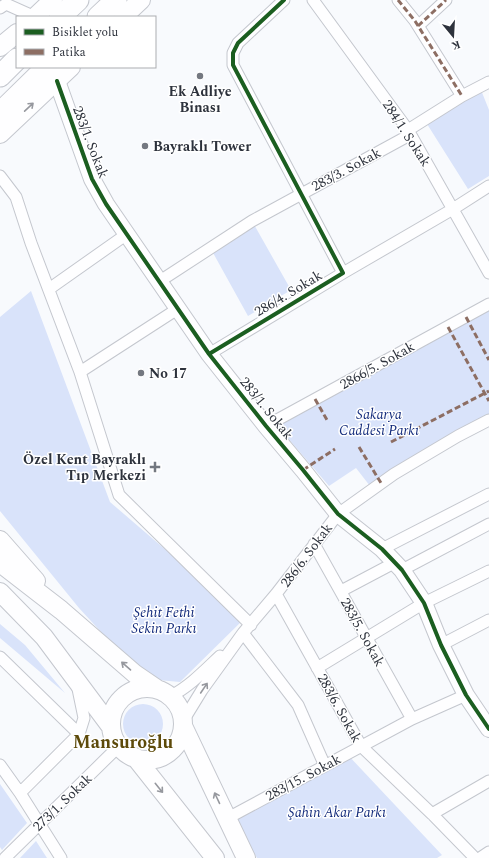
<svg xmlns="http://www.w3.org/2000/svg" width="489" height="858" font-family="Spectral,serif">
	<rect width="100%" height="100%" fill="#f8fafd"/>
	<path fill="#d9e3fa" d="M481 90 489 110V176L468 189 427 124Z
		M252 221 291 290 248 316 212 251Z
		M31 291 110 502 245 618 180 682 158 680 126 659 79 608 0 511V317Z
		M489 304V416L370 486 356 468 329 486 274 422Z
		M0 624 25 645 65 693 0 638Z
		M123 724a20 20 0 1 1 40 0a20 20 0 1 1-40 0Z
		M347 754 442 855 437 858H257L233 815Z
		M0 784 27 823 2 850 0 847Z
		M36 841 47 858H20Z"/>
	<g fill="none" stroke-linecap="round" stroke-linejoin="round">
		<defs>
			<path id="street" d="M313 0 408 130 489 273
				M398 0 415 21 462 96
				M0 8 6 4 35 17
				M418 26 446 0
				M0 176 16 197 31 243 80 372
				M343 273 453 209 489 186
				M160 281 252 221 406 137 408 130 462 96 489 82
				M49 289 127 234
				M179 308 80 372 119 495 251 625
				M209 354 343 273 233 65V53L238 43 284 0
				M266 426 489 304
				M314 544 412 719
				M382 549 489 494
				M402 570 489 524
				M341 591 394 563
				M276 594 361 746 432 814 475 858
				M243 633 298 705 325 766
				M441 645 489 620
				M0 657 79 734
				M317 668 424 603 489 571
				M171 696C190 686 204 671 220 656
				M183 721 202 690 243 633 276 594 338 514 394 474 458 436 489 420
				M0 765 20 793 61 858
				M20 793 79 734 84 718 78 689
				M432 814 489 781
				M226 819 412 719 466 695
				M5 858 119 746
				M480 858 489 852"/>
			<path id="secondary" d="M57 81 92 179 106 204 209 354 266 426 303 470 338 514 382 549 402 570 424 603 441 645 466 695 489 729"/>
			<path id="primary" d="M35 17 53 0
				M123 17 141 0
				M0 47 17 33
				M0 134 71 67
				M0 540 36 581
				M0 563 61 610 135 674 157 689
				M0 592 44 637 111 727
				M111 724a36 36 0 1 1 72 0a36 36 0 1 1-72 0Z
				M183 726 246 858
				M135 757 215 858"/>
			<path id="highway" d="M60 17 78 0
				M98 17 116 0
				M0 76 17 59
				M0 113 47 67"/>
		</defs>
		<use href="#street" stroke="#c4c7ce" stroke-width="13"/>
		<use href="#secondary" stroke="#c4c7ce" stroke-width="18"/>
		<use href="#primary" stroke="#c4c7ce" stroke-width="20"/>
		<use href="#highway" stroke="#c4c7ce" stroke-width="23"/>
		<use href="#street" stroke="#fefeff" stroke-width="11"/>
		<use href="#secondary" stroke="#fefeff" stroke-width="16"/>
		<use href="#primary" stroke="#fefeff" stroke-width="18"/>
		<use href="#highway" stroke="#fefeff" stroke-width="21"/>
		<path stroke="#8d6e63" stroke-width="3" stroke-dasharray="6 3" stroke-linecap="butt" d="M398 0 415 21 462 96
			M418 26 446 0
			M466 317 489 360
			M448 327 489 401
			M315 399 327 420
			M391 442 489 391
			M359 447 381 483
			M303 470 335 449"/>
		<defs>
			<path id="cycleway" d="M57 81 92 179 106 204 209 354 266 426 303 470 338 514 382 549 402 570 424 603 441 645 466 695 489 729
				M209 354 343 273 233 65V53L238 43 284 0"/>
		</defs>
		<use href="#cycleway" stroke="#fff" stroke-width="6"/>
		<use href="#cycleway" stroke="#1b5e20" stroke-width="4"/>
	</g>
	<defs><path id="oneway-shaft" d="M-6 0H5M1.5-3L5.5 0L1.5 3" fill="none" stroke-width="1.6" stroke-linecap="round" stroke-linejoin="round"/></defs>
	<g stroke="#96989e">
		<use href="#oneway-shaft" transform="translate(29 107) rotate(-43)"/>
		<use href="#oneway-shaft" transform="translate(126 666) rotate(-139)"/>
		<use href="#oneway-shaft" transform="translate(204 688) rotate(-56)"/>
		<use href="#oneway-shaft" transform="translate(159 788) rotate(51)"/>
		<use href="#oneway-shaft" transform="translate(217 798) rotate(-115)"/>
	</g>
	<g fill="#747880" stroke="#fff" stroke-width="1.5">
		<circle cx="200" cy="76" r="4"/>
		<circle cx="145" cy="146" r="4"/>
		<circle cx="141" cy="373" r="4"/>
		<path d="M153 461h4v4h4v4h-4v4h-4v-4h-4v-4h4z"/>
	</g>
	<g text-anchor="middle" stroke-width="3" stroke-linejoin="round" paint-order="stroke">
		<g font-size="14" font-weight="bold" fill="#2d323c" stroke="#fff" text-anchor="start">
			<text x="200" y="96" text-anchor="middle">Ek Adliye<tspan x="200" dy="16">Binası</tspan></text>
			<text x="153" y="151">Bayraklı Tower</text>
			<text x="149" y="378">No 17</text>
			<text x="146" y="464" text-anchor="end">Özel Kent Bayraklı<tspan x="146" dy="16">Tıp Merkezi</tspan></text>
		</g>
		<g font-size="14" fill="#2d323c" stroke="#fff">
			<text transform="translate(407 133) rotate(57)" y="5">284/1. Sokak</text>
			<text transform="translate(91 142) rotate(69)" y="5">283/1. Sokak</text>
			<text transform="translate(346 169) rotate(-28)" y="5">283/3. Sokak</text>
			<text transform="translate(288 293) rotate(-31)" y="5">286/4. Sokak</text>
			<text transform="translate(377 365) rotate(-29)" y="5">2866/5. Sokak</text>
			<text transform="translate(267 408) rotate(51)" y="5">283/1. Sokak</text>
			<text transform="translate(306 555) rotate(-53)" y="5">286/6. Sokak</text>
			<text transform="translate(363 632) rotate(61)" y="5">283/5. Sokak</text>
			<text transform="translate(340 708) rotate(61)" y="5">283/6. Sokak</text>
			<text transform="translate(303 777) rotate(-28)" y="5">283/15. Sokak</text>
			<text transform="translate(62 802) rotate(-44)" y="5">273/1. Sokak</text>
		</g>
		<g font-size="14" font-style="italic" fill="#142c7c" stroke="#fff">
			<text x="379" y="419">Sakarya<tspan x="379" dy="16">Caddesi Parkı</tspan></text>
			<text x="164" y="617">Şehit Fethi<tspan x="164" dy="16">Sekin Parkı</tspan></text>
			<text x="337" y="817">Şahin Akar Parkı</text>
		</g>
		<g font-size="18" font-weight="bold" fill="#5d4a0a" stroke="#fff">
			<text x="123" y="748">Mansuroğlu</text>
		</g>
	</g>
	<rect x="16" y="16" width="140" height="52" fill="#ffffff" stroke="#abadb1"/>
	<rect x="24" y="29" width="20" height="6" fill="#1b5e20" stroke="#abadb1"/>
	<text x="52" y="36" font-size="12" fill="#2d323c">Bisiklet yolu</text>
	<rect x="24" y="49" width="20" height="6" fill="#8d6e63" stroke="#abadb1"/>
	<text x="52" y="56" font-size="12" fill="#2d323c">Patika</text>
	<g transform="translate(453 36) rotate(162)" stroke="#ffffff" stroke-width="3" paint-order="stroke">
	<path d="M0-3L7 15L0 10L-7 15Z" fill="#2d323c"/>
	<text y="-6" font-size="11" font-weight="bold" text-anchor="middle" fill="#2d323c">K</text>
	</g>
</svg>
